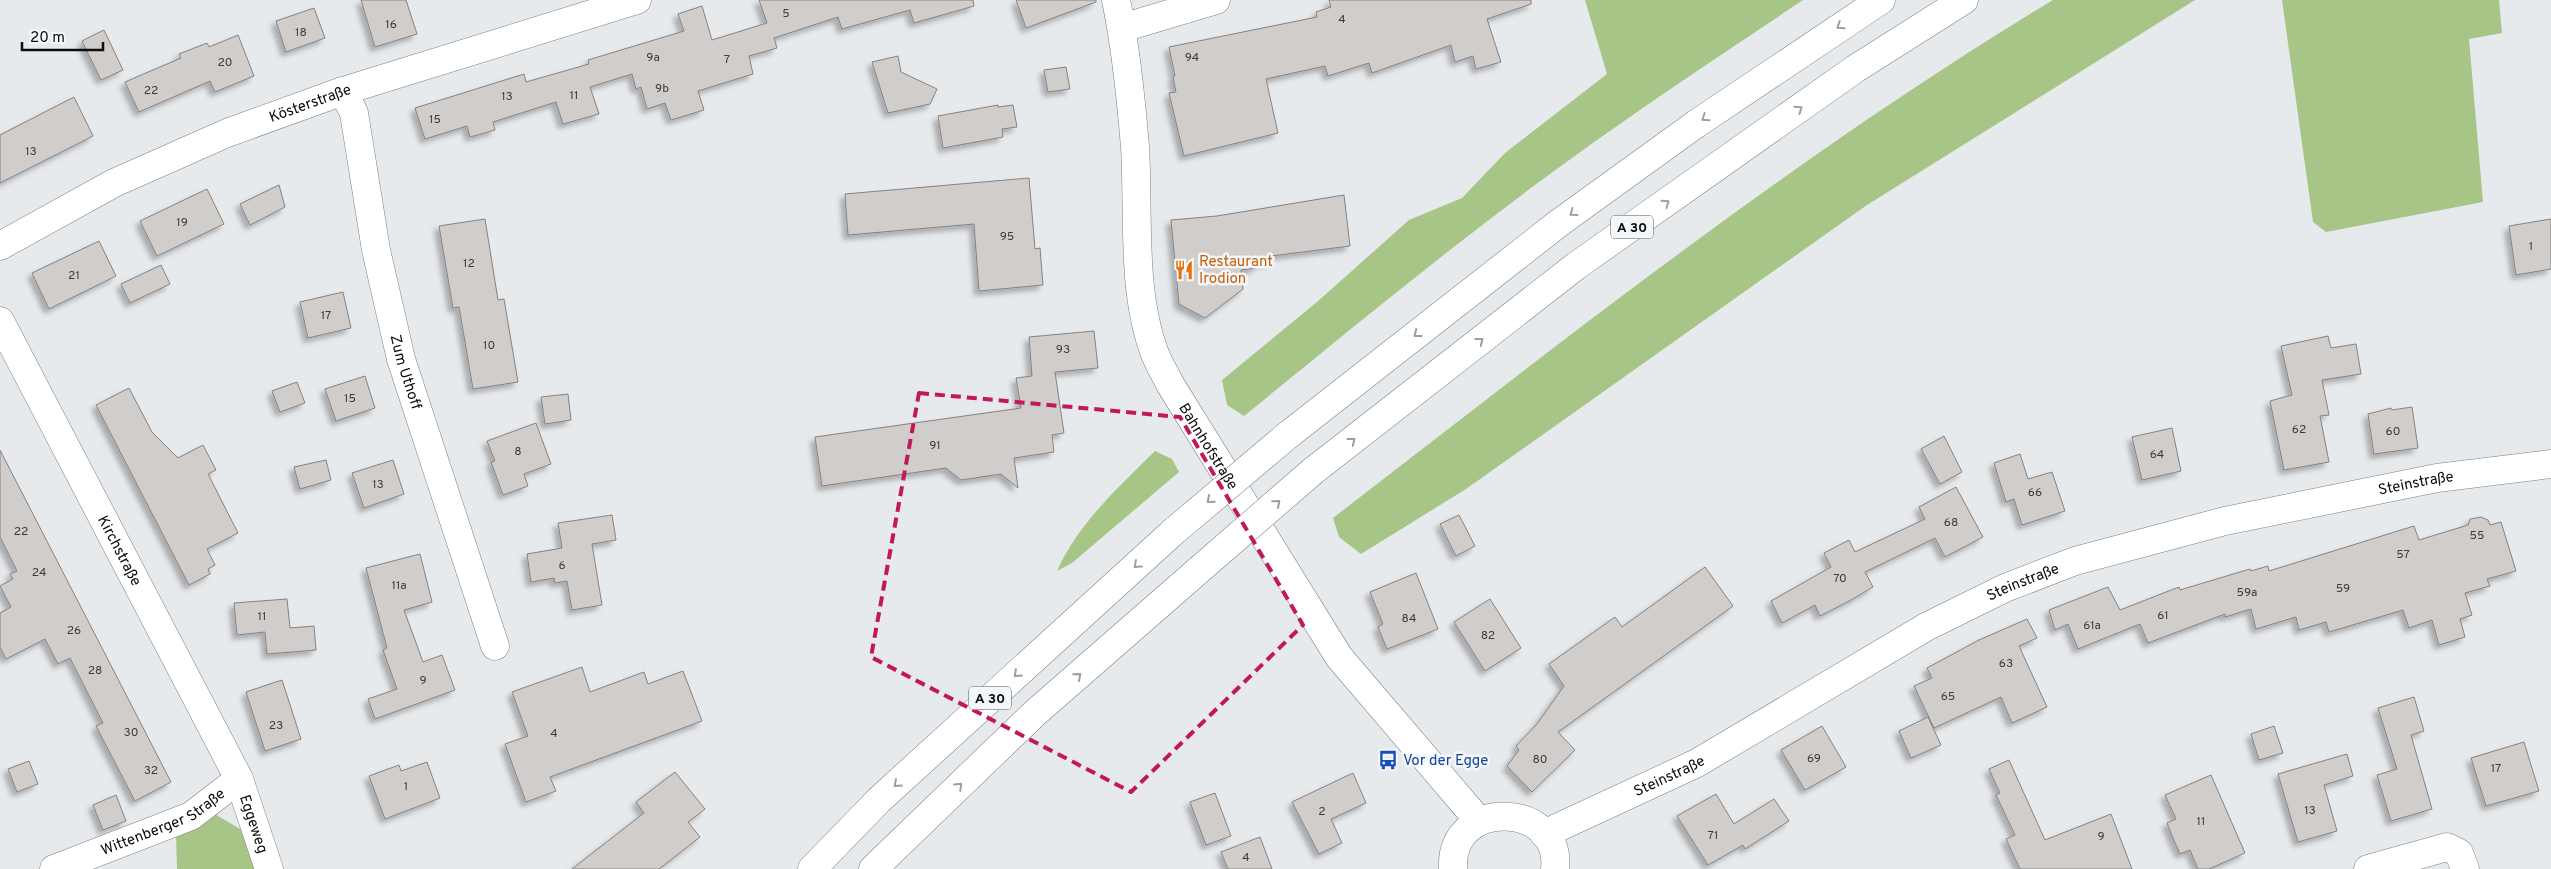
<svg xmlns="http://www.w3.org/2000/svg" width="2551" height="869" font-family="Overpass,sans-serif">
	<defs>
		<filter id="shadow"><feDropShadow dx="-4.5" dy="4.5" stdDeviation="2.5" flood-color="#0004"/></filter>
	</defs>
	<rect width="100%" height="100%" fill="#e7eaed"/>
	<path fill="#a7c586" d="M1585 0H1803C1715 59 1625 118 1539 182 1438 257 1341 337 1244 416L1227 405 1222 380 1317 302 1409 220 1462 198 1505 153 1607 74Z
		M2053 0H2195L1867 205 1466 489 1361 554 1339 537 1333 518C1567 337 1800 153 2053 0Z
		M2282 0H2499L2502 33 2469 39 2483 202 2326 232 2313 222Z
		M1155 451 1172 459 1179 472 1072 563 1057 571C1079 522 1118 488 1155 451Z
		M213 813 247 833 259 869H177L176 835Z"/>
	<path fill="#d0cdcb" stroke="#858280" filter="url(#shadow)" d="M361 0H406L417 34 375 47Z
		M759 0H973L974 6 914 23 910 10 842 29 838 17 774 38 777 48 749 56 753 74 698 91 704 110 671 120 665 103 647 109 641 87 636 89 632 74 590 87 599 114 563 124 556 102 493 122 495 130 470 137 467 126 425 139 415 108 524 74 526 82 589 64 588 60 684 31 678 14 702 6 712 40 767 23Z
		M1016 0H1096V2L1026 28Z
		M1329 0H1531V4L1487 19 1501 62 1476 69 1473 56 1455 62 1451 45 1372 73 1369 63 1328 76 1325 66 1266 79 1278 133 1184 156 1169 93 1176 92 1173 77 1175 76 1169 47 1317 17 1316 12 1331 7Z
		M314 8 325 38 286 52 276 21Z
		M104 30 123 70 101 80 82 41Z
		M238 35 254 76 215 92 210 81 139 112 125 82 181 58 179 54 207 43 209 47Z
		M898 56 901 72 937 89 930 104 888 113 872 62Z
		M1066 67 1070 89 1048 92 1044 70Z
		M74 97 93 136 0 183V135Z
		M998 105V107L1013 105 1017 127 1002 129 1003 137 943 148 938 116Z
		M1029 178 1035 249 1040 248 1043 285 979 291 974 224 848 235 845 194Z
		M279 185 285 207 250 225 240 204Z
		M207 189 224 224 157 256 140 221Z
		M1344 195 1350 246 1271 256 1270 262 1256 264V268L1241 270 1243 289 1205 318 1179 304 1171 220 1217 216Z
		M485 219 498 300 504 299 518 382 473 389 459 307 453 308 439 226Z
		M2551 219V269L2516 275 2509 226Z
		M99 241 116 276 49 309 32 273Z
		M161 265 170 284 130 303 121 284Z
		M343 292 351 328 308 338 300 302Z
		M1094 331 1098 368 1055 372 1064 433 1052 435 1054 452 1014 458 1018 488 1001 474 961 480 946 468 822 486 815 437 1021 408 1016 378 1032 376 1029 337Z
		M2328 336 2331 348 2356 344 2361 374 2322 380 2329 415 2320 416 2329 462 2284 470 2270 401 2292 395 2281 346Z
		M365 376 375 408 336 421 325 389Z
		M297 382 305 403 280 412 272 391Z
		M129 388 152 432 178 458 203 445 216 470 208 474 238 533 207 549 215 565 208 569 210 574 189 585 96 405Z
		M568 394 571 420 545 424 541 397Z
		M2412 407 2418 448 2374 454 2368 414 2391 408 2392 410Z
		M536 423 551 464 524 474 528 486 503 495 491 462 495 461 487 441Z
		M2172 428 2181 471 2142 480 2132 437Z
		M1944 436 1962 472 1940 484 1921 449Z
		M0 450 171 782 135 801 96 726 103 723 70 658 58 664 45 639 6 659 0 647V613L11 607 0 586 13 579 10 574 17 571 0 537Z
		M2020 454 2028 479 2052 472 2065 511 2022 525 2014 499 2006 502 1994 463Z
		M326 460 331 480 300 489 294 467Z
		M393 460 404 494 364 508 352 473Z
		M1956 487 1983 537 1945 557 1935 538 1865 572 1873 587 1851 600 1820 616 1815 605 1782 623 1771 601 1831 567 1824 553 1849 540 1855 552 1925 519 1919 507Z
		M612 515 616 540 592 544 602 605 572 610 567 581 555 583 554 578 531 582 527 554 562 548 558 523Z
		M1459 515 1475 546 1456 556 1440 524Z
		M2481 517 2488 520 2490 525 2501 522 2516 571 2487 579 2490 586 2465 593 2472 615 2460 619 2465 637 2439 645 2432 620 2409 628 2403 610 2329 632 2326 622 2299 630 2296 617 2256 629 2251 609 2225 617V614L2148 643 2140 624 2078 649 2068 624 2055 630 2049 610 2108 587 2120 610 2179 587 2180 590 2250 569 2251 571 2268 566 2269 571 2414 526 2419 540 2468 525 2470 519Z
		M420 554 432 602 404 610 423 662 442 655 455 690 375 719 368 699 397 689 383 650 387 648 366 568Z
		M1705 567 1733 606 1558 732 1575 750 1532 792 1507 766 1519 750 1516 746 1537 724 1564 686 1549 664 1615 617 1622 627Z
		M1416 573 1438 629 1387 649 1378 627 1383 624 1370 592Z
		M287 599 290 628 314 626 316 650 267 654 265 632 237 635 234 603Z
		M1490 599 1521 648 1485 671 1454 622Z
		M2027 619 2037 638 2019 646 2047 707 2012 723 2001 697 1934 728 1914 686 1932 678 1927 668 1979 640Z
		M582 667 590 692 644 672 648 684 683 671 702 721 550 777 556 791 526 802 505 744 528 736 512 692Z
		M282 680 301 739 265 751 246 692Z
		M2414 697 2424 731 2411 735 2432 809 2391 821 2377 775 2397 769 2378 708Z
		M1928 717 1941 745 1911 758 1899 731Z
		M1822 726 1846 767 1805 790 1781 750Z
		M2274 726 2283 753 2259 760 2251 734Z
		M2524 742 2539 791 2486 806 2471 758Z
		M2347 754 2353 776 2324 785 2337 831 2298 842 2278 774Z
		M2009 760 2045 840 2111 814 2132 869H2020L2006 839 2015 835 1996 795 2000 793 1989 769Z
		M29 761 38 784 17 792 8 769Z
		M427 762 440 798 385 819 369 776 399 765 401 771Z
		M675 772 705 809 688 822 700 837 659 869H572L644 813 636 802Z
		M1353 773 1366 803 1331 819 1342 843 1319 854 1292 802Z
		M2211 775 2245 853 2209 869H2198L2190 850 2180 854 2173 838 2167 823 2176 819 2165 795Z
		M1215 793 1231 836 1206 845 1190 802Z
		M1716 794 1734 824 1774 799 1789 821 1745 849 1743 845 1708 865 1677 816Z
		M116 795 126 821 103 830 93 805Z
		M1260 837 1272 869H1228L1221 852Z"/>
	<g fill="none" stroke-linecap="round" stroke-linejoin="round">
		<defs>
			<g id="minor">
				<path id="s1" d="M1116 0C1126 48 1131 98 1135 147 1139 213 1131 291 1155 354 1159 364 1165 374 1170 384L1339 657 1479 821"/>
				<path d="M1122 28 1216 0"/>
				<path id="s2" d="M343 91 354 113 376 250 401 359 495 646"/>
				<path id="s3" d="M0 246 114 183 227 133 343 91 637 0"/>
				<path id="s4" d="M0 321 239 779 269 869"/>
				<path id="s5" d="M1544 834 1697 763 1926 627 2005 588 2075 561 2225 521 2437 478 2551 464"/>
				<path id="s6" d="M54 869 191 816 239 779"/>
				<path d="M1453 869C1449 796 1563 802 1555 869"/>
				<path d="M2368 869 2447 847 2459 853 2465 869"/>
			</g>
			<path id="highway" d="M1288 435 1559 223 1696 124 1881 0
				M1313 471 1576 266 1855 69 1964 0
				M812 869 879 800 1173 532
				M873 869 1035 713 1200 569"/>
		</defs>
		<use href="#minor" stroke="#7d7f82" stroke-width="29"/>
		<use href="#highway" stroke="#7d7f82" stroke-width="29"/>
		<use href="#minor" stroke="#fff" stroke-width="28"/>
		<use href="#highway" stroke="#fff" stroke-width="28"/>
		<defs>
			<path id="highway-bridge" d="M1173 532 1288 435
				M1200 569 1313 471"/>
		</defs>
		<use href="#highway-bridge" stroke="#7d7f82" stroke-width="29" stroke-linecap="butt"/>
		<use href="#highway-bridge" stroke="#fff" stroke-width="28"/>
	</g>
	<defs><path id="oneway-chevron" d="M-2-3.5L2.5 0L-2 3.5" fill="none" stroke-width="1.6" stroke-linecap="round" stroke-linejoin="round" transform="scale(1.25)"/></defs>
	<g stroke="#9e9e9e">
		<use href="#oneway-chevron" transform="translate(1840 26) rotate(147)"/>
		<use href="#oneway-chevron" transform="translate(1799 109) rotate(-35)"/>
		<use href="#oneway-chevron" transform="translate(1705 118) rotate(146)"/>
		<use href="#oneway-chevron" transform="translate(1666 203) rotate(-35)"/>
		<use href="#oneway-chevron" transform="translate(1573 213) rotate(144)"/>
		<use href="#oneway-chevron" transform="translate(1417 334) rotate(142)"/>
		<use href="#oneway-chevron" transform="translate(1480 341) rotate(-38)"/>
		<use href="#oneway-chevron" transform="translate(1352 441) rotate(-38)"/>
		<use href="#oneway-chevron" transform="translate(1210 500) rotate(140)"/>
		<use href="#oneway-chevron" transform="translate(1277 503) rotate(-41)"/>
		<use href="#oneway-chevron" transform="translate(1137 565) rotate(138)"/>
		<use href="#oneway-chevron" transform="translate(1017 674) rotate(138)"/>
		<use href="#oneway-chevron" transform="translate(1078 676) rotate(-41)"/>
		<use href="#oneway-chevron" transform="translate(897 784) rotate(138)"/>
		<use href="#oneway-chevron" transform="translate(959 786) rotate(-44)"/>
	</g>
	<path fill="none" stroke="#c2185b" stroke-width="4" stroke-dasharray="10 6" stroke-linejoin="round" d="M919 393 1180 417 1303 625 1131 792 871 657Z"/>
	<defs>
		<symbol id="restaurant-bare" viewBox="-9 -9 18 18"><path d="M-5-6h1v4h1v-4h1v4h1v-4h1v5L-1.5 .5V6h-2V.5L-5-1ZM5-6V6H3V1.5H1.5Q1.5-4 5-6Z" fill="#e8710a" stroke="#f4f7fa" stroke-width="2.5" paint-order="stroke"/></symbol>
		<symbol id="bus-bare" viewBox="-9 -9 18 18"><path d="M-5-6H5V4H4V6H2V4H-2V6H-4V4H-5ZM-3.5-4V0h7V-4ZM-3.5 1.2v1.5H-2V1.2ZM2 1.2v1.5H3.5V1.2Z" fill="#1a4fb4" stroke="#f4f7fa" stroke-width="2.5" paint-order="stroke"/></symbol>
	</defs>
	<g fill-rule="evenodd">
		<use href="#restaurant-bare" x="1170" y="256" width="28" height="28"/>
		<use href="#bus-bare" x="1374" y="746" width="28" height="28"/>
	</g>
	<g text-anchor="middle" stroke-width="5" stroke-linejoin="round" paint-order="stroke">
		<g font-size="12" fill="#3d3c3c">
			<text x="786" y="17">5</text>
			<text x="1342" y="23">4</text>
			<text x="391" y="28">16</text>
			<text x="301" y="36">18</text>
			<text x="653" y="61">9a</text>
			<text x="1192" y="61">94</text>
			<text x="727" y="63">7</text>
			<text x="225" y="66">20</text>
			<text x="662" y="92">9b</text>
			<text x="151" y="94">22</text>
			<text x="574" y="99">11</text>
			<text x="507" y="100">13</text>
			<text x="435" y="123">15</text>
			<text x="31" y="155">13</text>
			<text x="182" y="226">19</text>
			<text x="1007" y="240">95</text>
			<text x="2531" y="250">1</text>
			<text x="469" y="267">12</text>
			<text x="74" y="279">21</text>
			<text x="326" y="319">17</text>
			<text x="489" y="349">10</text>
			<text x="1063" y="353">93</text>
			<text x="350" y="402">15</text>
			<text x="2299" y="433">62</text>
			<text x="2393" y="435">60</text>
			<text x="935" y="449">91</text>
			<text x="518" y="455">8</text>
			<text x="2157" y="458">64</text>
			<text x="378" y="488">13</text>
			<text x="2035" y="496">66</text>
			<text x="1951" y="526">68</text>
			<text x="21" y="535">22</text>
			<text x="2477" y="539">55</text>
			<text x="2403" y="558">57</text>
			<text x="562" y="569">6</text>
			<text x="39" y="576">24</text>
			<text x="1840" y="582">70</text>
			<text x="399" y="589">11a</text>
			<text x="2343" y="592">59</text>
			<text x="2247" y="596">59a</text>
			<text x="2163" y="619">61</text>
			<text x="262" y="620">11</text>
			<text x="1409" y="622">84</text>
			<text x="2092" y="629">61a</text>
			<text x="74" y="634">26</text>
			<text x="1488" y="639">82</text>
			<text x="2006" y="667">63</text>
			<text x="95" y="674">28</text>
			<text x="423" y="684">9</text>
			<text x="1948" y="700">65</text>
			<text x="276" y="729">23</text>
			<text x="131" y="736">30</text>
			<text x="554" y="737">4</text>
			<text x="1814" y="762">69</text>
			<text x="1540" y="763">80</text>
			<text x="2496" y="772">17</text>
			<text x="151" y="774">32</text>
			<text x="406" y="790">1</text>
			<text x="2310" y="814">13</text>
			<text x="1322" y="815">2</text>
			<text x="2201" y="825">11</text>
			<text x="1713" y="839">71</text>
			<text x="2101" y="840">9</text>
			<text x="1246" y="861">4</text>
		</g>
		<g fill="#f4f7fa" stroke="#525254" stroke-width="1">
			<rect x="1611" y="215.5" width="42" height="23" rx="4"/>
			<rect x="969" y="686.5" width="42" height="23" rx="4"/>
		</g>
		<g font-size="14" font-weight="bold" fill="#0c0c0d">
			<text x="1632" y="232">A 30</text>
			<text x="990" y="703">A 30</text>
		</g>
		<g font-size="15" fill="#0c0c0d" stroke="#f4f7fa">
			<text dy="5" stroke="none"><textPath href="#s3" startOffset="342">Kösterstraße</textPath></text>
			<text dy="5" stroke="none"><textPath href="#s2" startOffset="289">Zum Uthoff</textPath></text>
			<text dy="5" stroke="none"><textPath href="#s1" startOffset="464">Bahnhofstraße</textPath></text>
			<text dy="5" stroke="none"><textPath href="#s5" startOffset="948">Steinstraße</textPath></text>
			<text dy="5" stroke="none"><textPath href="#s4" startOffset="259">Kirchstraße</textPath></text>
			<text dy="5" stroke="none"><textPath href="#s5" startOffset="542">Steinstraße</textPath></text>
			<text dy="5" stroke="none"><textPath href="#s5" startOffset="138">Steinstraße</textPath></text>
			<text dy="5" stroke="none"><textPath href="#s6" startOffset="119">Wittenberger Straße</textPath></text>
			<text dy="5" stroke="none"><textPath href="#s4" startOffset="564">Eggeweg</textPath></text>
		</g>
		<g font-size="15" fill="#c56008" stroke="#f4f7fa" text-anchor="start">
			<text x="1199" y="266">Restaurant<tspan x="1199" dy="17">Irodion</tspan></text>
		</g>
		<g font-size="15" fill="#164399" stroke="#f4f7fa" text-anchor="start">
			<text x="1403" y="765">Vor der Egge</text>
		</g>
	</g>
	<path d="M22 42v8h81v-8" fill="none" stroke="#0c0c0d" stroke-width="2.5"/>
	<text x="30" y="42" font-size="15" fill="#0c0c0d" stroke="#f4f7fa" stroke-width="4" paint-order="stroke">20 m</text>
</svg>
